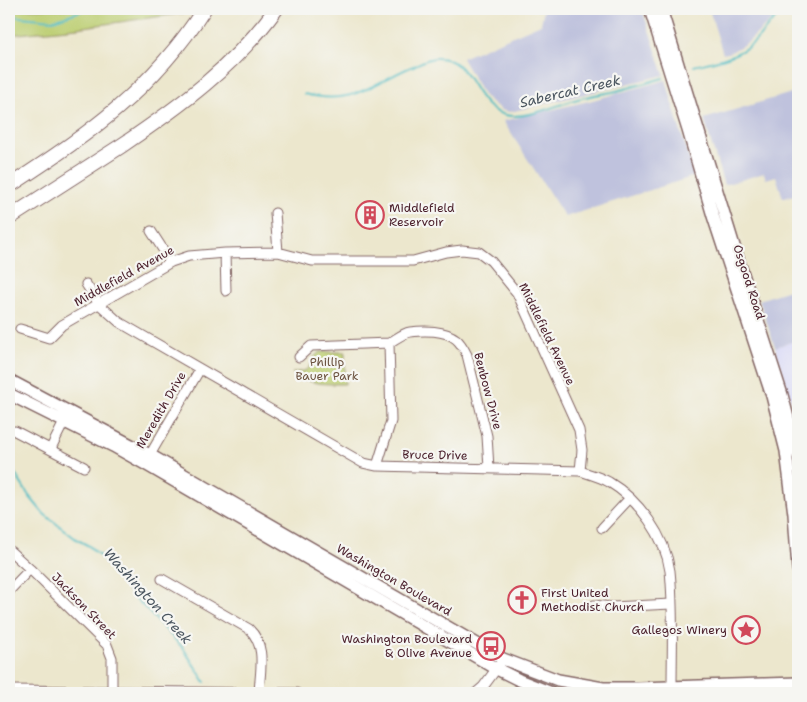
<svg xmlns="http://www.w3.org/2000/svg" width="807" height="702" font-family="'Shantell Sans',sans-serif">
	<rect width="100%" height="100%" fill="#f6f6f2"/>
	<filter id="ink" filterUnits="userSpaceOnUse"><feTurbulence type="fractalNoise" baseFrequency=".02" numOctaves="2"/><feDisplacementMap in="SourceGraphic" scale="10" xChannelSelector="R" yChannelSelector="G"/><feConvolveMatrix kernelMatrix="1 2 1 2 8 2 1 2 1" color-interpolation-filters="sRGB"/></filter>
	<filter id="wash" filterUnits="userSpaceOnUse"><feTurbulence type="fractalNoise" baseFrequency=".0096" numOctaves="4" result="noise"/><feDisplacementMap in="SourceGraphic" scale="20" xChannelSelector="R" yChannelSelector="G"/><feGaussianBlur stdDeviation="1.12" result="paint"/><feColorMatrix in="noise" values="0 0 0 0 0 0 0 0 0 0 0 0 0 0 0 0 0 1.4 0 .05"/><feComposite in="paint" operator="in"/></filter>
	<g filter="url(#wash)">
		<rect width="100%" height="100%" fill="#ece7cd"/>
		<path fill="#d7d7f8" d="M798 340V425L775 347Z"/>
		<path fill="#bfc2dd" d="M544 9H642L664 75 510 112 501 110 483 95 462 58 541 24Z
			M709 9H783L748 42 731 52 723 54Z
			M666 80 677 120 695 176 565 217 503 121 589 101Z
			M798 91V194L783 198 776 176 766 179 764 173 724 185 704 119Z
			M798 287V340L775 347 759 300Z"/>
		<path fill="#bbcd70" stroke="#82764e" d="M9 9H193L192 12 77 28 9 35Z
			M320 352H345V384C324 384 312 385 293 374V372C315 373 307 360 320 352Z"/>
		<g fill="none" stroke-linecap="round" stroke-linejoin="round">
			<path stroke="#4ebcc3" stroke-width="2" d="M9 16 53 20 88 9
				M694 66C714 61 737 57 753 43 768 29 770 18 791 9
				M304 94C354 106 369 85 411 67 418 64 428 58 435 58 474 56 470 107 505 115 528 120 560 103 582 98 592 95 602 94 612 92 629 88 646 83 663 78
				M9 464 29 496 44 514 76 539 89 546 101 557 131 593 183 648 205 682"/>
		</g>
	</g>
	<g filter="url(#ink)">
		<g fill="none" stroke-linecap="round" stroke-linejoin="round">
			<defs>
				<path id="minor" d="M275 213 278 252
					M151 231 171 262
					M225 253 226 291
					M86 284 99 304 119 322 363 463 377 466 580 471C589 474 600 477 609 482 639 500 665 536 670 571 674 609 672 650 672 687
					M20 329 49 338 62 325 171 262 189 256 225 253 278 252 312 261H413L446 252 462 250 479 252 491 261 517 293 579 430 582 450 580 471
					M389 343C396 339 403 333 410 332 424 330 445 330 456 339 461 343 464 349 467 355L487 436 489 468
					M299 357 311 346 389 343
					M15 431 84 467
					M51 448 64 422
					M147 460 200 369
					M377 466 391 421 389 343
					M602 528 630 498
					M9 550 30 569 107 645 112 658V692
					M162 579 249 629C267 646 260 670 259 693
					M9 591 30 569
					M594 605 612 607 671 604
					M9 690 297 693
					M476 693 483 687 500 664"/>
				<path id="major" d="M650 9 688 130 713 216 772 396 786 451 794 514 798 569
					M661 9 734 246 782 395 798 456
					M9 380 150 455 503 659 558 680 603 688H637L798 683
					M9 394 113 446 145 464 497 669 519 680 552 693"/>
				<path id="highway" d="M9 186C87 136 153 89 204 9
					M9 218C46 194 84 170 121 146 179 107 235 66 276 9"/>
			</defs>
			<use href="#minor" stroke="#836564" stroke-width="11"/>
			<use href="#major" stroke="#836564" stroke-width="14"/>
			<use href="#highway" stroke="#836564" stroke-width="16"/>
			<use href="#minor" stroke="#fff" stroke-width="9"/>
			<use href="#major" stroke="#fff" stroke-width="11"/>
			<use href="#highway" stroke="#fff" stroke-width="14"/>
		</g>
	</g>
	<defs>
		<symbol id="building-ring" viewBox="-11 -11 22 22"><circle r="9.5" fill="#f6f6f2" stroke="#d1495b" stroke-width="1.5"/><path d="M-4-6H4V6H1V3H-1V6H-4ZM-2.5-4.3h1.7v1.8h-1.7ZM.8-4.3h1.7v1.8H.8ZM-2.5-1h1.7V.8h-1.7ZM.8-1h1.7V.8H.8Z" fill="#d1495b"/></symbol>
		<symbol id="church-ring" viewBox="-11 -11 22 22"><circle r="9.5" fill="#f6f6f2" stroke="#d1495b" stroke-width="1.5"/><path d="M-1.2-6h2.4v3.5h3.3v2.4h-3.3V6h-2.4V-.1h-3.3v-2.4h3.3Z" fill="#d1495b"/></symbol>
		<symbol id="sight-ring" viewBox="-11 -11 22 22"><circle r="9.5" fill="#f6f6f2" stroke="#d1495b" stroke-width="1.5"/><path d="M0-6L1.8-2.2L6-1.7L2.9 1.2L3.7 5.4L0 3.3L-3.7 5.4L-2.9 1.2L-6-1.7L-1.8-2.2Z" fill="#d1495b"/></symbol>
		<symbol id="bus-ring" viewBox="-11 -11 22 22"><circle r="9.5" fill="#f6f6f2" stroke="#d1495b" stroke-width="1.5"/><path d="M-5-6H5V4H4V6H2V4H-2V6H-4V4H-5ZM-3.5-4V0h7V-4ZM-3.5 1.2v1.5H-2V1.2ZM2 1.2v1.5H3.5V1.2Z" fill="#d1495b"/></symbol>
	</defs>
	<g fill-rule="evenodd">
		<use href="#building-ring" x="354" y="199" width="32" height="32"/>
		<use href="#church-ring" x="506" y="584" width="32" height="32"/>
		<use href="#sight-ring" x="730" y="614" width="32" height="32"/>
		<use href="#bus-ring" x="475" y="630" width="32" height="32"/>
	</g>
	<g text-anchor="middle" stroke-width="4.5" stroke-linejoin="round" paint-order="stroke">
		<g font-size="12" fill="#4a1f2b" stroke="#f6f6f2" text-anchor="start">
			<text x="389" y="212">Middlefield<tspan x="389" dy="14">Reservoir</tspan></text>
			<text x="541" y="597">First United<tspan x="541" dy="14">Methodist Church</tspan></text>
			<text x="727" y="634" text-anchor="end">Gallegos Winery</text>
			<text x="472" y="643" text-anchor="end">Washington Boulevard<tspan x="472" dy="14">&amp; Olive Avenue</tspan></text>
		</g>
		<g font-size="12" fill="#4a1f2b" stroke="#f6f6f2">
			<text transform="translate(124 276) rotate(-29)" y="4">Middlefield Avenue</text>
			<text transform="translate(749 282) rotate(72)" y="4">Osgood Road</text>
			<text transform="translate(547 334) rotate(64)" y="4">Middlefield Avenue</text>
			<text transform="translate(488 391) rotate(75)" y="4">Benbow Drive</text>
			<text transform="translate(161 410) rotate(-60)" y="4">Meredith Drive</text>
			<text transform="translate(435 455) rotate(1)" y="4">Bruce Drive</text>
			<text transform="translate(394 580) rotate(30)" y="4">Washington Boulevard</text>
			<text transform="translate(84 606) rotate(46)" y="4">Jackson Street</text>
		</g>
		<g font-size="12" fill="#6c5340" stroke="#f6f6f2">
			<text x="327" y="366">Phillip<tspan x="327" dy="14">Bauer Park</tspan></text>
		</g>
		<g font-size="14" font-style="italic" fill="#4b5660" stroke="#f6f6f2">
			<text transform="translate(570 91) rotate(-13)" y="5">Sabercat Creek</text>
			<text transform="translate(148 596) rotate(48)" y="5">Washington Creek</text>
		</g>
	</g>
	<rect width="807" height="702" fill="none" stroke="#f6f6f2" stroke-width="30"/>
</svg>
